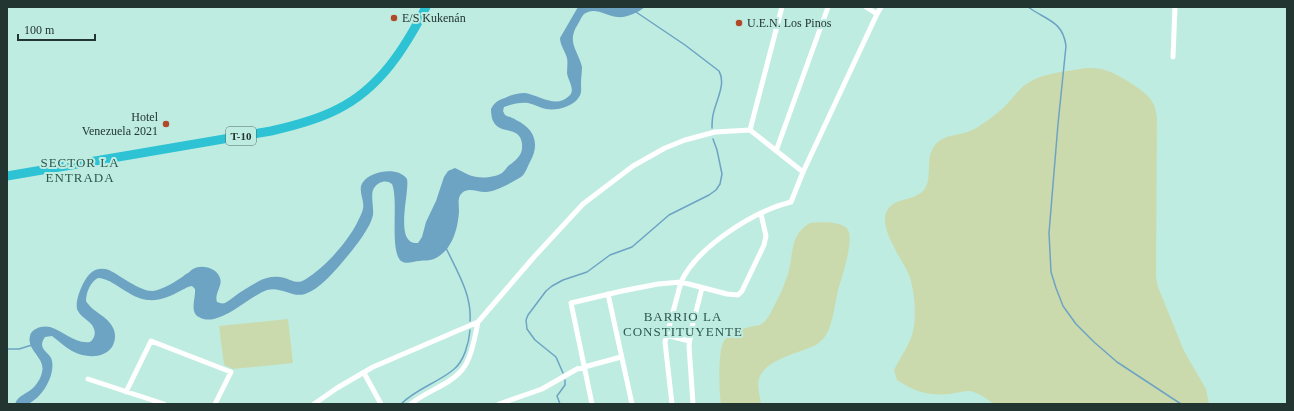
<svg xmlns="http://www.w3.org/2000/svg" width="1294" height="411" font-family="Georgia,serif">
	<rect width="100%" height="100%" fill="#beece1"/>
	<path fill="#cbdaad" d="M1086 68C1092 68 1099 68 1105 70 1116 73 1145 90 1151 100 1155 105 1156 111 1157 118L1156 277 1158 287 1184 351 1206 389 1209 404H994C987 399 978 392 969 391 963 391 956 393 950 394 929 396 915 392 897 380L894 370C900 358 908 347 912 335 917 319 915 291 909 275 906 267 900 259 896 251 891 241 884 229 885 217 889 196 911 203 923 191 934 179 924 158 935 145 944 134 958 136 970 131 979 128 998 113 1005 106 1013 99 1018 89 1028 83 1045 72 1066 72 1086 68Z
		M810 223C819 222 843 221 848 230 854 241 842 277 838 290 835 303 834 316 829 329 826 336 822 341 816 345 800 353 765 359 759 379 757 387 760 396 761 404H721C719 392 718 354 723 343 729 331 742 329 754 326 757 326 761 325 763 323 767 320 771 313 773 308 779 297 784 286 788 274 794 255 789 235 810 223Z
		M288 319 293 363 233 369 224 365 219 326Z"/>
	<path fill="#6da3c3" d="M578 7H645C637 13 627 18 617 17 606 16 595 6 584 14 581 17 580 21 578 24 566 42 578 50 582 67 582 72 581 78 581 83 581 88 582 93 579 97 573 107 556 111 546 109 540 108 534 104 528 103 521 102 511 104 504 107L503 111 505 115C509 117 513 118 516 120 535 129 540 144 530 162 527 167 526 173 521 177 513 182 493 193 485 192 477 192 468 187 462 193 457 197 459 205 459 211 458 229 452 251 434 259 429 261 424 260 419 261 413 261 407 265 401 261 389 250 399 201 392 184 386 179 378 182 374 188 370 194 374 207 373 215 370 230 350 253 340 265 330 276 319 289 305 294 292 298 281 286 267 290 249 296 218 329 199 317 189 312 196 298 195 289L192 286C186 287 183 290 178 292 169 297 159 301 148 300 130 299 113 278 98 278 90 282 86 293 86 301 93 313 109 316 114 330 116 336 115 342 112 347 103 360 83 357 72 351 65 347 59 341 52 336L45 337C43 340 42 342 42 345 43 352 51 354 52 361 55 376 42 398 28 404 25 405 19 404 15 404 18 395 27 394 33 388 37 384 41 378 42 372 46 358 26 350 30 336 31 328 44 325 50 327 64 331 74 344 90 342 94 339 96 334 94 329 92 321 82 319 78 311 73 303 84 277 92 272 97 268 103 268 109 270 121 276 141 292 153 291 162 290 179 280 186 274 189 273 191 270 193 269 202 264 217 268 220 278 223 286 214 293 217 302 220 303 222 304 225 303 229 301 232 298 235 296 243 290 251 286 259 281 265 278 272 276 280 277 290 278 296 286 306 279 325 267 346 244 357 223 359 218 362 214 363 209 365 200 357 190 363 182 371 171 398 166 407 179 410 192 393 245 418 243L422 237 426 222 436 201 444 177 448 171 455 168C460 170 464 173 469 175 478 179 494 178 502 173 506 170 507 166 511 164 518 158 523 154 522 144 520 121 491 141 491 109 494 103 498 100 505 98 511 95 518 93 525 93 539 95 556 109 569 96 576 90 568 81 567 73 567 68 568 63 567 58 565 51 560 45 560 38Z"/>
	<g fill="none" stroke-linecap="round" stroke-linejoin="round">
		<path stroke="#6da3c3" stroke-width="1.5" d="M1028 7C1046 20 1063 21 1066 46L1058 124 1049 233 1051 272 1056 288 1063 306 1076 324 1094 342 1117 362 1181 404
			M636 12 685 45 719 71C726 83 717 99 714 111 712 117 712 122 712 128
			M446 248C457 271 472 295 470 321
			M7 349H19L32 345
			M563 373 556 357 535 340 527 329 526 320 528 315 546 291 552 286 563 280 587 272 610 255 632 247 669 215 709 195 716 190 720 184 722 174 717 150 713 139
			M401 404C416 389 437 383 453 370 464 362 469 343 470 330
			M560 404 557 396 565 385V380"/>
		<path stroke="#fff" stroke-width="5" d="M866 7 877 14
			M1173 57 1175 7
			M750 130 782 7
			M776 151 828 7
			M608 294 632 404
			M666 335 689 341
			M364 373 381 404
			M88 379 164 404
			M126 392 151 341 231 372 215 404
			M314 404 337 388 373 367 478 322 534 257 583 204 633 166 665 148 685 140 715 132 750 130 803 172
			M411 404C427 390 455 384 466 364 473 352 475 336 478 322
			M499 404 542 389 577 369 621 357
			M592 404 571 303 622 291 658 284 681 282 727 294 738 295 742 291 764 245 766 236 761 214
			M672 404 665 342 681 282C697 247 754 211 791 202L803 172 877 14 881 7
			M693 404 689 346 691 331 702 288"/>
		<path stroke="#2dc3d4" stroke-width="9" d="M7 176 271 131C293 126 317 120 338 109 380 88 405 48 426 7"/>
	</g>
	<g fill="#b14928" stroke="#beece1" stroke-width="1.5">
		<circle cx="394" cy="18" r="4"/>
		<circle cx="739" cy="23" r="4"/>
		<circle cx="166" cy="124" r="4"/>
	</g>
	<g text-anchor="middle" stroke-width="4" stroke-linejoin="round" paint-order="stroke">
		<rect fill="#beece1" stroke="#516c66" stroke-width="1" x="226" y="127" width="30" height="18" rx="3"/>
		<g font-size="11" font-weight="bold" fill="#223531">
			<text x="241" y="140">T-10</text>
		</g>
		<g font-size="12" fill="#223531" stroke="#beece1" text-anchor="start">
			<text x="402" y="22">E/S Kukenán</text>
			<text x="747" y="27">U.E.N. Los Pinos</text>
			<text x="158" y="121" text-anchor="end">Hotel<tspan x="158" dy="14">Venezuela 2021</tspan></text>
		</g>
		<g font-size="13" letter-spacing="1" fill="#2d574e" stroke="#beece1">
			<text x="80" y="167">SECTOR LA<tspan x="80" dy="15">ENTRADA</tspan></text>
			<text x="683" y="321">BARRIO LA<tspan x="683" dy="15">CONSTITUYENTE</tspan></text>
		</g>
	</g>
	<rect width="1294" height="411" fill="none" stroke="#223531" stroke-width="16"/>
	<path d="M18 34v6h77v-6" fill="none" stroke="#223531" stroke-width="2"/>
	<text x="24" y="34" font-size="12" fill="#223531" stroke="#beece1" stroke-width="3" paint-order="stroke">100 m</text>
</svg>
